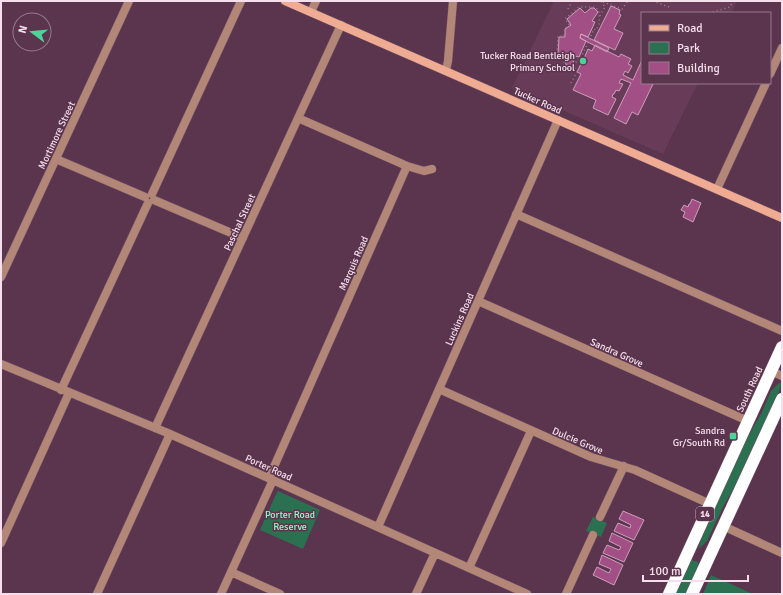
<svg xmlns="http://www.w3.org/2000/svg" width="783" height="595" font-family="Signika,sans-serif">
	<rect width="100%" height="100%" fill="#5a354d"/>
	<path fill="#683c58" d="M554 1H737L731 13H642V83H698L663 154 512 88Z"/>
	<path fill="#2a7051" d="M779 383H780L781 385 778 395 733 490 724 505 707 541 699 549 701 538 746 440 762 412 771 391Z
		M278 491 320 510 303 549 260 530 277 492Z
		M593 517 607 523 601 537 586 531Z
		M692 560 698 562 699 565 686 594H675L690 561Z
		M711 575 753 594H703Z"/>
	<path fill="#a24f86" stroke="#cc9fba" d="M611 6 620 10 619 14 621 15 614 29 623 33 615 50 594 40Z
		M580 8 585 13 591 8H594L598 12 592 21 595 22 588 37 581 34 580 38 586 41 579 57 575 56 572 66 566 65 565 55H558L559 37H565V29L571 25 567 19Z
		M581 34 609 48 607 52 580 38Z
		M595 45 619 57 621 54 631 59 628 64 632 66 628 73 625 71 623 75 633 80 642 60V83L653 84 638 115 632 112 626 124 614 118 631 83 621 79 619 83 623 84 619 91 616 90 614 94H613L612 97 616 99 608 115 593 108 596 100 573 90 581 74 577 72 585 56 588 49 592 51Z
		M692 199 701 203 693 222 683 217 685 212 681 210 684 205 688 207 689 204H690Z
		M623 511 644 520 634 540 614 531 618 523 630 528 631 525 619 519Z
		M612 533 633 543 624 562 603 553 607 545 619 550 621 547 609 541Z
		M602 555 623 565 614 585 593 575 597 567 609 573 611 569 599 564Z"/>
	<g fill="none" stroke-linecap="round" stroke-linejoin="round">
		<defs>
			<path id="street" d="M311 12 316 1
				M446 70 448 61 453 1
				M770 74 782 48
				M56 159 145 197
				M407 166 424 171 432 169
				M717 189 766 83
				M152 194 241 1
				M154 200 243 238
				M516 214 782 331
				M1 277 129 1
				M478 301 748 421
				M1 364 170 434 527 594
				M771 371 782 376
				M439 389 591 457 635 470 710 504
				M61 390 148 203
				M155 428 341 25
				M269 478 407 166 298 118
				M600 517 624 466
				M723 526 782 553
				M378 527 558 120
				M1 543 69 393
				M469 568 531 431
				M231 572 280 594
				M97 594 170 434
				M221 594 273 480
				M416 594 435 553
				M566 594 593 535"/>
			<path id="secondary" d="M285 1 782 218"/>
			<path id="highway" d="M669 594 782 347
				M692 594 782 399"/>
		</defs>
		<use href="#street" stroke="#76536a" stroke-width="9"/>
		<use href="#secondary" stroke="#76536a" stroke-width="9"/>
		<use href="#highway" stroke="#76536a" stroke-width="13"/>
		<path stroke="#9f7f93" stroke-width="1.5" stroke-dasharray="1 3" stroke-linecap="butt" d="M653 1 669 7
			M603 2 622 9 628 1
			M568 9 572 1
			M709 13 730 7 733 1
			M600 16 605 7 601 1
			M571 83 577 72 574 67 564 66V56H557L558 36H564L565 29 569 24 565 19 579 7H595L599 11V24L596 30 594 29 580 60H577L574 67"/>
		<use href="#street" stroke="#b28777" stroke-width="8"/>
		<use href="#secondary" stroke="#f0ac92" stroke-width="8"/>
		<use href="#highway" stroke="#fff" stroke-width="12"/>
	</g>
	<g fill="#4dd39a" stroke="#5a354d" stroke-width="1.5">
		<circle cx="583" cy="61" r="4"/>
		<rect x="729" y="432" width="8" height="8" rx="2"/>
	</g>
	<g text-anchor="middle" stroke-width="3" stroke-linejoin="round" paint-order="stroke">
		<rect fill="#5a354d" stroke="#c7abbc" stroke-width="1" x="696" y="507" width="18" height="14" rx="3"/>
		<g font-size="9" font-weight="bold" fill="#f6deec">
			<text x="705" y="517">14</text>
		</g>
		<g font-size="10" fill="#f6deec" stroke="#5a354d" text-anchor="end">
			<text x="575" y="59">Tucker Road Bentleigh<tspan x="575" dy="12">Primary School</tspan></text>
			<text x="725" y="434">Sandra<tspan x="725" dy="12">Gr/South Rd</tspan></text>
		</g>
		<g font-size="10" fill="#f6deec" stroke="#5a354d">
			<text transform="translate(538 100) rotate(24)" y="4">Tucker Road</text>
			<text transform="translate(56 135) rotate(-65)" y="4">Mortimore Street</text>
			<text transform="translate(239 222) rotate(-65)" y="4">Paschal Street</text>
			<text transform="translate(353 263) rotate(-66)" y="4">Marquis Road</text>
			<text transform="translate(459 319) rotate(-66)" y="4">Luckins Road</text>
			<text transform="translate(617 352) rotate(24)" y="4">Sandra Grove</text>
			<text transform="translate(749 389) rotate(-65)" y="4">South Road</text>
			<text transform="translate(578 440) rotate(23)" y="4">Dulcie Grove</text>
			<text transform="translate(269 467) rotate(24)" y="4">Porter Road</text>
		</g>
		<g font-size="10" fill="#8dfdc7" stroke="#5a354d">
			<text x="290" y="518">Porter Road<tspan x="290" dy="12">Reserve</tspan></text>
		</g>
	</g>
	<rect width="783" height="595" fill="none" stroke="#f6deec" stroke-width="4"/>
	<rect x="641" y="12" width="130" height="72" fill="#5a354d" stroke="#98798d"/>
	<rect x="649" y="25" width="20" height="6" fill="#f0ac92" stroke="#98798d"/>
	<text x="677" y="32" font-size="12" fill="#f6deec">Road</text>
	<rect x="649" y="42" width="20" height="12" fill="#2a7051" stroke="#98798d"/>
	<text x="677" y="52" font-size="12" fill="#f6deec">Park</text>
	<rect x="649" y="62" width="20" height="12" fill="#a24f86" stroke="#98798d"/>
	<text x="677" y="72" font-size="12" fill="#f6deec">Building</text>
	<g transform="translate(32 32) rotate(286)"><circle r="19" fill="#5a354d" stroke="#98798d"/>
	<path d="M0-3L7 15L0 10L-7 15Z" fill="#4dd39a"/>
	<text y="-6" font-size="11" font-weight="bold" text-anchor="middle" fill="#f6deec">N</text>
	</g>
	<path d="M643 575v6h105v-6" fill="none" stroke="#f6deec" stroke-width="2"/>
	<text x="649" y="575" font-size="12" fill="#f6deec" stroke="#5a354d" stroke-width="3" paint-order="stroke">100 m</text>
</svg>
